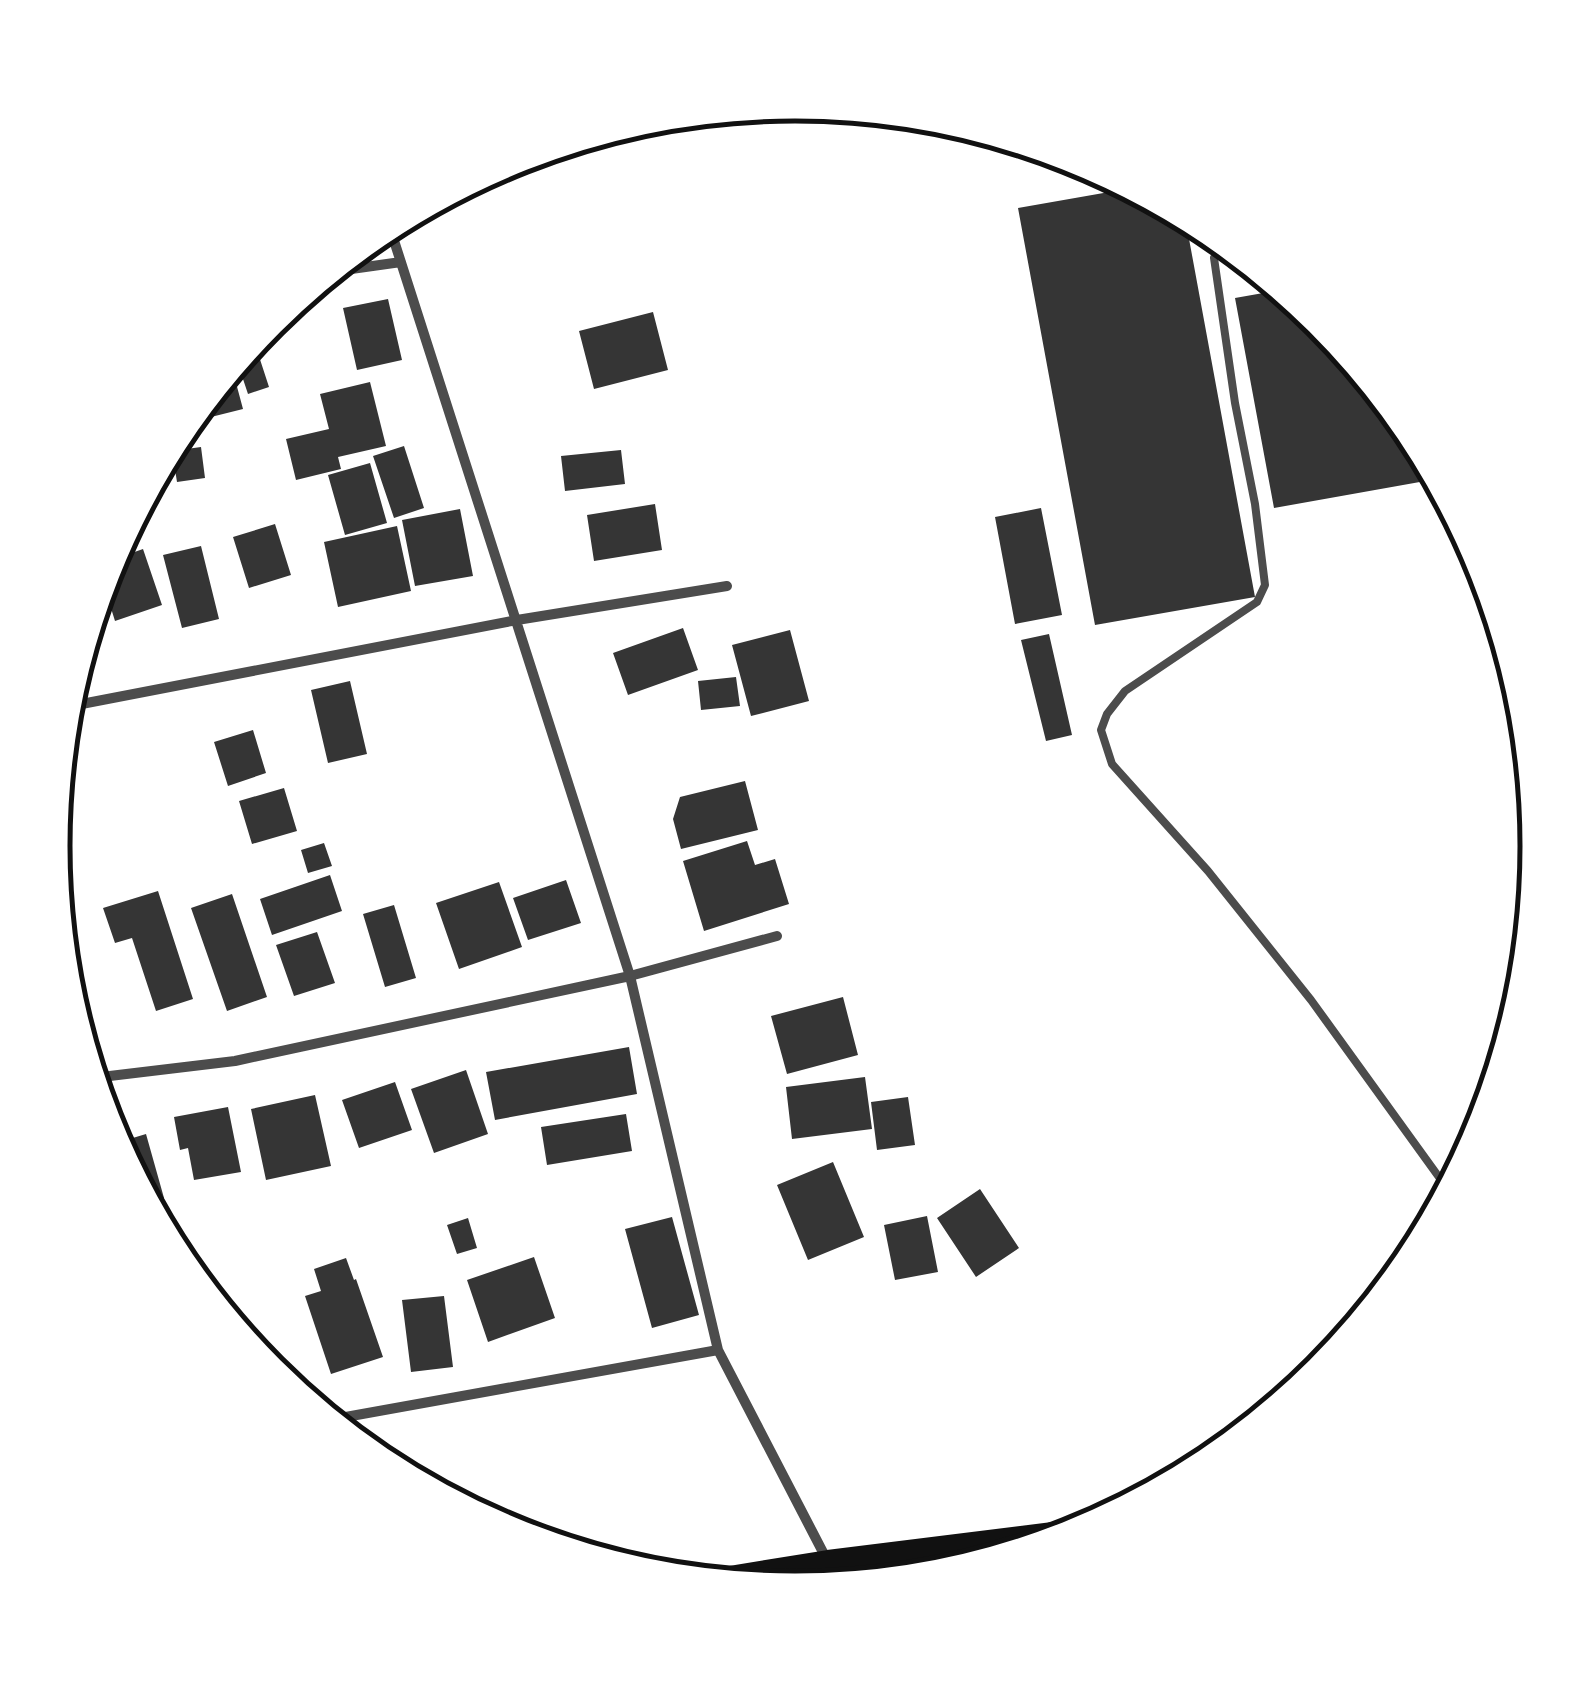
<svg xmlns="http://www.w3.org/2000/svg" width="1590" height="1692" font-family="'Sofia Sans Condensed',sans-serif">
	<rect width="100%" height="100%" fill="#fff"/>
	<path fill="#353535" d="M1132 188 1185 217 1255 597 1095 625 1018 208Z
		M1266 277 1320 321 1413 434 1428 462 1431 480 1274 508 1235 298 1269 292Z
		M388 299 402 360 357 370 343 308Z
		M653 312 668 370 594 389 579 331Z
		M254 341 269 387 248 394 237 361Z
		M232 368 243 409 199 420 197 410Z
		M370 382 386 446 338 457 341 469 296 480 286 439 329 429 320 394Z
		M404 446 424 508 394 518 373 456Z
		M201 447 205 478 177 482 172 451Z
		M621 450 625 484 565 491 561 456Z
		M370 463 387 523 345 535 328 475Z
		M655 504 662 550 594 561 587 515Z
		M1041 508 1062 615 1015 624 995 517Z
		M460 509 473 576 415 586 402 520Z
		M275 524 291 575 249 588 233 537Z
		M397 526 411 591 338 607 324 542Z
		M201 546 219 619 182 628 163 555Z
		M143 549 162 605 115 621 105 589 100 590 109 561Z
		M683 628 698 670 628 695 613 653Z
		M790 630 809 701 751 716 732 645Z
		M1049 634 1072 735 1046 741 1021 640Z
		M736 677 740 706 701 710 698 681Z
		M350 681 367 754 328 763 311 690Z
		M253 730 266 773 228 786 214 742Z
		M745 781 758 830 681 849 673 819 680 797Z
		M284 788 297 831 252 844 239 801Z
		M747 841 755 865 775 859 789 904 704 931 683 861Z
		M324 843 332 866 308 873 301 850Z
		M330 875 342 911 272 935 260 899Z
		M566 880 581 923 528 940 513 898Z
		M499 882 522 947 459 969 436 903Z
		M158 891 193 999 156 1011 132 938 115 943 103 908Z
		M232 894 267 997 227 1011 191 908Z
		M394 905 416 978 385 987 363 914Z
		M317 932 335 983 294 996 276 945Z
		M843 997 858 1055 787 1074 771 1016Z
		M629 1047 637 1094 495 1120 486 1072Z
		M466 1070 488 1134 434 1153 411 1089Z
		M865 1077 872 1129 792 1139 786 1087Z
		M395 1082 412 1130 359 1148 342 1100Z
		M315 1095 331 1166 266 1180 251 1109Z
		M908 1097 915 1145 877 1150 871 1102Z
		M228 1107 241 1172 194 1180 188 1148 180 1150 174 1117Z
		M626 1114 632 1151 547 1165 541 1127Z
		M146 1134 164 1198 148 1202 116 1143Z
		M833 1162 864 1237 808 1260 777 1185Z
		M980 1189 1019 1248 976 1277 937 1218Z
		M927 1216 938 1272 895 1280 884 1225Z
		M672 1217 699 1315 652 1328 625 1229Z
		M468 1218 477 1248 457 1254 447 1225Z
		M534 1257 555 1318 488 1342 467 1280Z
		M346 1258 354 1280 356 1279 383 1357 331 1374 305 1296 321 1291 314 1269Z
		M444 1296 453 1367 411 1372 402 1300Z"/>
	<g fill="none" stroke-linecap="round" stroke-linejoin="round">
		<path stroke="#4c4c4c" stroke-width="8" d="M1214 258 1235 403 1255 504 1265 585 1257 602 1125 691 1107 714 1101 730 1112 764 1208 871 1311 1000 1449 1191"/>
		<path stroke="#4c4c4c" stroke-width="10" d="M389 225 630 976 718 1350 827 1560
			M330 272 401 262
			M66 707 517 620 727 586
			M93 1078 235 1061 630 976 777 936
			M329 1420 718 1350"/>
		<path stroke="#111" stroke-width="22" d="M711 1580 828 1561 1085 1529"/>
	</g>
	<path d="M0 0H1590V1692H0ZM70 846a725 725 0 1 1 1450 0a725 725 0 1 1-1450 0Z" fill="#fff" fill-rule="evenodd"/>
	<path fill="none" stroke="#111" stroke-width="5" d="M70 846a725 725 0 1 1 1450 0a725 725 0 1 1-1450 0Z"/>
</svg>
